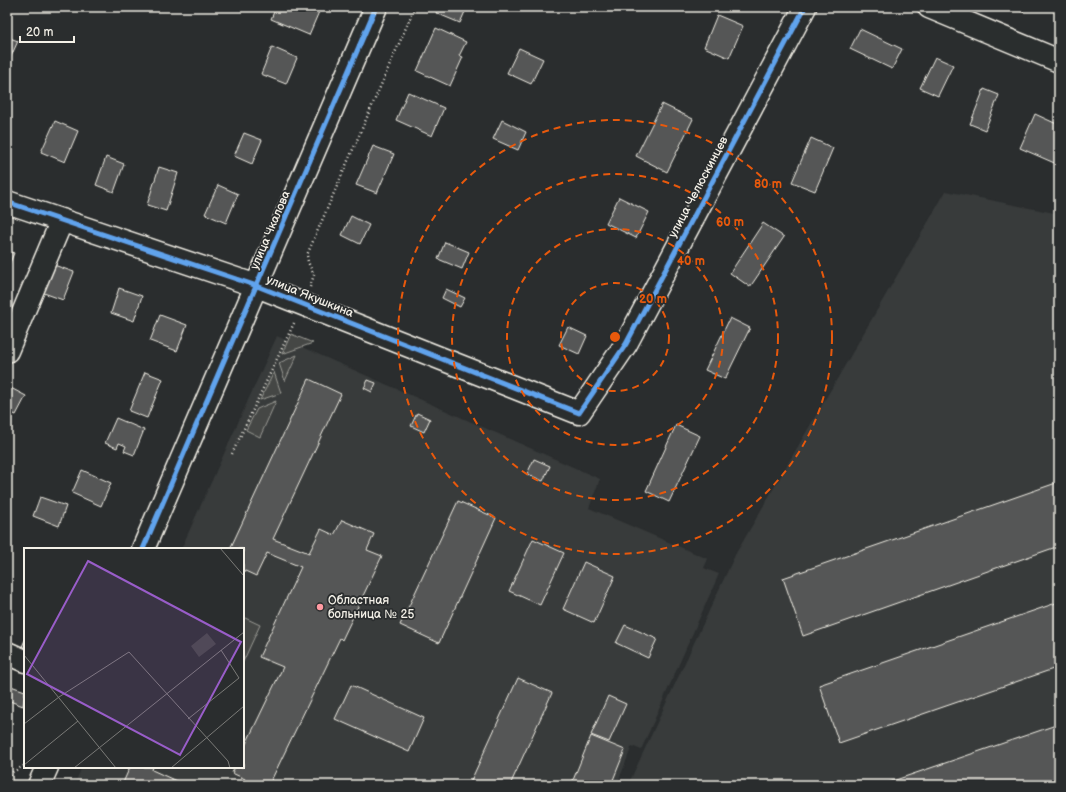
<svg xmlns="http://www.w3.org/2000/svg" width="1066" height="792" font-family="'Balsamiq Sans',sans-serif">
	<rect width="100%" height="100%" fill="#2a2d2e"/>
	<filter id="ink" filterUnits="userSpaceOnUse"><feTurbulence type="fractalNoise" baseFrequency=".025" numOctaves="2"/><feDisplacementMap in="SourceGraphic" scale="8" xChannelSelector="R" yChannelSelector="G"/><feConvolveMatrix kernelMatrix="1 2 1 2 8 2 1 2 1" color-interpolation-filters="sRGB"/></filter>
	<g filter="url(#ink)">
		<path fill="#373a3a" d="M946 191 1059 214V785H628L735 555Z
			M277 336 600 479 589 508 708 559 704 568 719 574 641 750 632 746 617 785H74L82 767H243V549H181Z"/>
		<path fill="#444645" stroke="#9c9c96" d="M291 334 313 343 282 354Z
			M297 355 285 381 279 363Z
			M274 372 281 393 260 400Z
			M276 401 260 437 246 430 257 409Z
			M243 617 260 625 243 662Z"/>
		<path fill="#555756" stroke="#f4f1e8" d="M276 7H321L309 35 271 19Z
			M438 7H467L460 23 436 13Z
			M1011 7H1026L1023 12Z
			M717 15 743 26 729 58 704 47Z
			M436 28 466 42 459 56 463 57 450 86 417 71Z
			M860 29 902 49 892 69 850 49Z
			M7 37 18 41 8 63H7Z
			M272 47 297 58 286 84 261 74Z
			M519 48 543 59 531 84 507 73Z
			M935 57 953 65 938 96 920 88Z
			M984 89 999 95 985 130 970 124Z
			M408 92 444 108 432 136 396 120Z
			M662 104 693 119 667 172 636 156Z
			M1035 114 1059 125V165L1020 148Z
			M502 120 526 132 518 150 493 139Z
			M55 121 78 131 65 162 41 152Z
			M244 133 262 140 252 164 234 156Z
			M811 138 833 148 815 191 792 182Z
			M373 146 394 154 377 193 356 185Z
			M106 157 124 164 114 192 96 185Z
			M159 167 178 173 166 211 147 205Z
			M218 185 238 194 226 223 205 214Z
			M619 197 649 212 636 238 606 223Z
			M351 216 369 225 360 244 342 235Z
			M763 223 784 237 750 287 730 273Z
			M445 242 469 252 462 269 438 259Z
			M7 250 14 253 7 270Z
			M51 264 74 272 63 300 41 292Z
			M119 288 142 296 134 321 111 313Z
			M446 289 465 298 460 307 442 298Z
			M160 315 187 325 177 351 150 341Z
			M730 318 750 328 725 379 705 370Z
			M568 327 587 336 579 354 559 345Z
			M145 372 163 379 147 418 129 411Z
			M309 379 341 394 273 539 309 553 321 529 334 535 342 520 374 534 367 550 382 556 342 640 340 638 269 785H243L245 779 232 773 235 767H243V750L283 667 259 657 301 567 267 553 256 576 243 570V549H230Z
			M368 380 376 383 372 392 364 388Z
			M7 386 26 396 16 415 7 411Z
			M417 413 430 419 424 432 411 426Z
			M116 418 144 430 134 455 124 451 126 446 119 443 117 448 105 443Z
			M676 425 700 436 669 502 646 491Z
			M534 459 550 466 543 481 527 474Z
			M82 470 111 483 101 506 72 493Z
			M1059 482V546L803 636 783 578Z
			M40 497 66 506 59 526 33 516Z
			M458 501 496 518 439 643 400 625Z
			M533 539 564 553 540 605 509 591Z
			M584 562 615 576 594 623 563 609Z
			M1059 602V667L839 743 819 685Z
			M625 625 657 639 648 658 616 643Z
			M25 640V655L19 653Z
			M518 678 552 693 510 785H469Z
			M8 685 25 691 23 706 7 700Z
			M351 685 424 718 409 752 335 719Z
			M608 696 626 704 609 742 591 735Z
			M1059 724V785H881Z
			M7 733 11 735 7 744Z
			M591 736 625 750 611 785H571Z
			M130 767H153L152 770 185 785H122Z"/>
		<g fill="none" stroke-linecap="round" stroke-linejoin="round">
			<defs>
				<path id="minor" d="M929 7 1059 61
					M7 202 257 286 579 413 626 344 805 7
					M7 351 62 220
					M143 549 376 7
					M7 653 25 661
					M39 785 47 767"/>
			</defs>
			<use href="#minor" stroke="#f4f1e8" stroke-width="25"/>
			<path stroke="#f4f1e8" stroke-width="2.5" stroke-dasharray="1 3" stroke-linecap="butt" d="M310 287 314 275 308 262 307 255 415 7
				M232 454 295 321
				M7 783 13 772 25 765"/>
			<use href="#minor" stroke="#2a2d2e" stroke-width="22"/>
			<defs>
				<path id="cycleway" d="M7 202 257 286 579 413 626 344 805 7
					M143 549 376 7"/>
			</defs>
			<use href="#cycleway" stroke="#2a2d2e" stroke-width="8"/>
			<use href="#cycleway" stroke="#60a3ed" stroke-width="5"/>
		</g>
	</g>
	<g fill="none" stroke="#e8590c" stroke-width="2" stroke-dasharray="7 5">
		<circle cx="615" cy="337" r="54"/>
		<circle cx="615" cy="337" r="108"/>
		<circle cx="615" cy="337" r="163"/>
		<circle cx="615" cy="337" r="217"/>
	</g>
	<circle fill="#ff9aa2" stroke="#2a2d2e" stroke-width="1.5" cx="320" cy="607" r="4"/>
	<g text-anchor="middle" stroke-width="3.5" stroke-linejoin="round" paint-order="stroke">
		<g font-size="12" fill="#f4f1e8" stroke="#2a2d2e">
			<text transform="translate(698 187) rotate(-62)" y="4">улица Челюскинцев</text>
			<text transform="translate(270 230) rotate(-67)" y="4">улица Чкалова</text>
			<text transform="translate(310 296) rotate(22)" y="4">улица Якушкина</text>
		</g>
		<g font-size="12" fill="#f4f1e8" stroke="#2a2d2e" text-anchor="start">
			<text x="328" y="604">Областная<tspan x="328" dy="14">больница № 25</tspan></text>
		</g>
	</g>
	<g transform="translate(24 548)">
		<rect width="220" height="220" fill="#2a2d2e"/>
		<path d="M183 85 192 96 175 109 167 98Z" fill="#444645"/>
		<path fill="none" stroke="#7b7b78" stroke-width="1" d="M196 0 220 28M0 107 92 220M164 171 215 130 197 102M0 176 35 149 105 104 204 213 206 220M0 217 54 173M50 220 220 84M147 220 220 158"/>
		<path fill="#995dc9" fill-opacity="0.15" stroke="#995dc9" stroke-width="2" d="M64 13 217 94 156 207 3 126Z"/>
		<rect width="220" height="220" fill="none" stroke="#f4f1e8" stroke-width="2"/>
	</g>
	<circle cx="615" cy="337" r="6" fill="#e8590c" stroke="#2a2d2e" stroke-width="2"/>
	<g font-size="12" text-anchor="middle" font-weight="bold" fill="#e8590c" stroke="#2a2d2e" stroke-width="3.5" stroke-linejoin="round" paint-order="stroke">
		<text x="768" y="188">80 m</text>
		<text x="730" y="226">60 m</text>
		<text x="691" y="265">40 m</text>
		<text x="653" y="303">20 m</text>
	</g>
	<rect width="1066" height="792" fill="none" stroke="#2a2d2e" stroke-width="24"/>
	<rect x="12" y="12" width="1042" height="768" fill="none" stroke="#f4f1e8" stroke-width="1.5" filter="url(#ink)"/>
	<path d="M20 36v6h54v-6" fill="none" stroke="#f4f1e8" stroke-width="2"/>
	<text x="26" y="36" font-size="12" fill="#f4f1e8" stroke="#2a2d2e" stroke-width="3" paint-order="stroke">20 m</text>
</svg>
